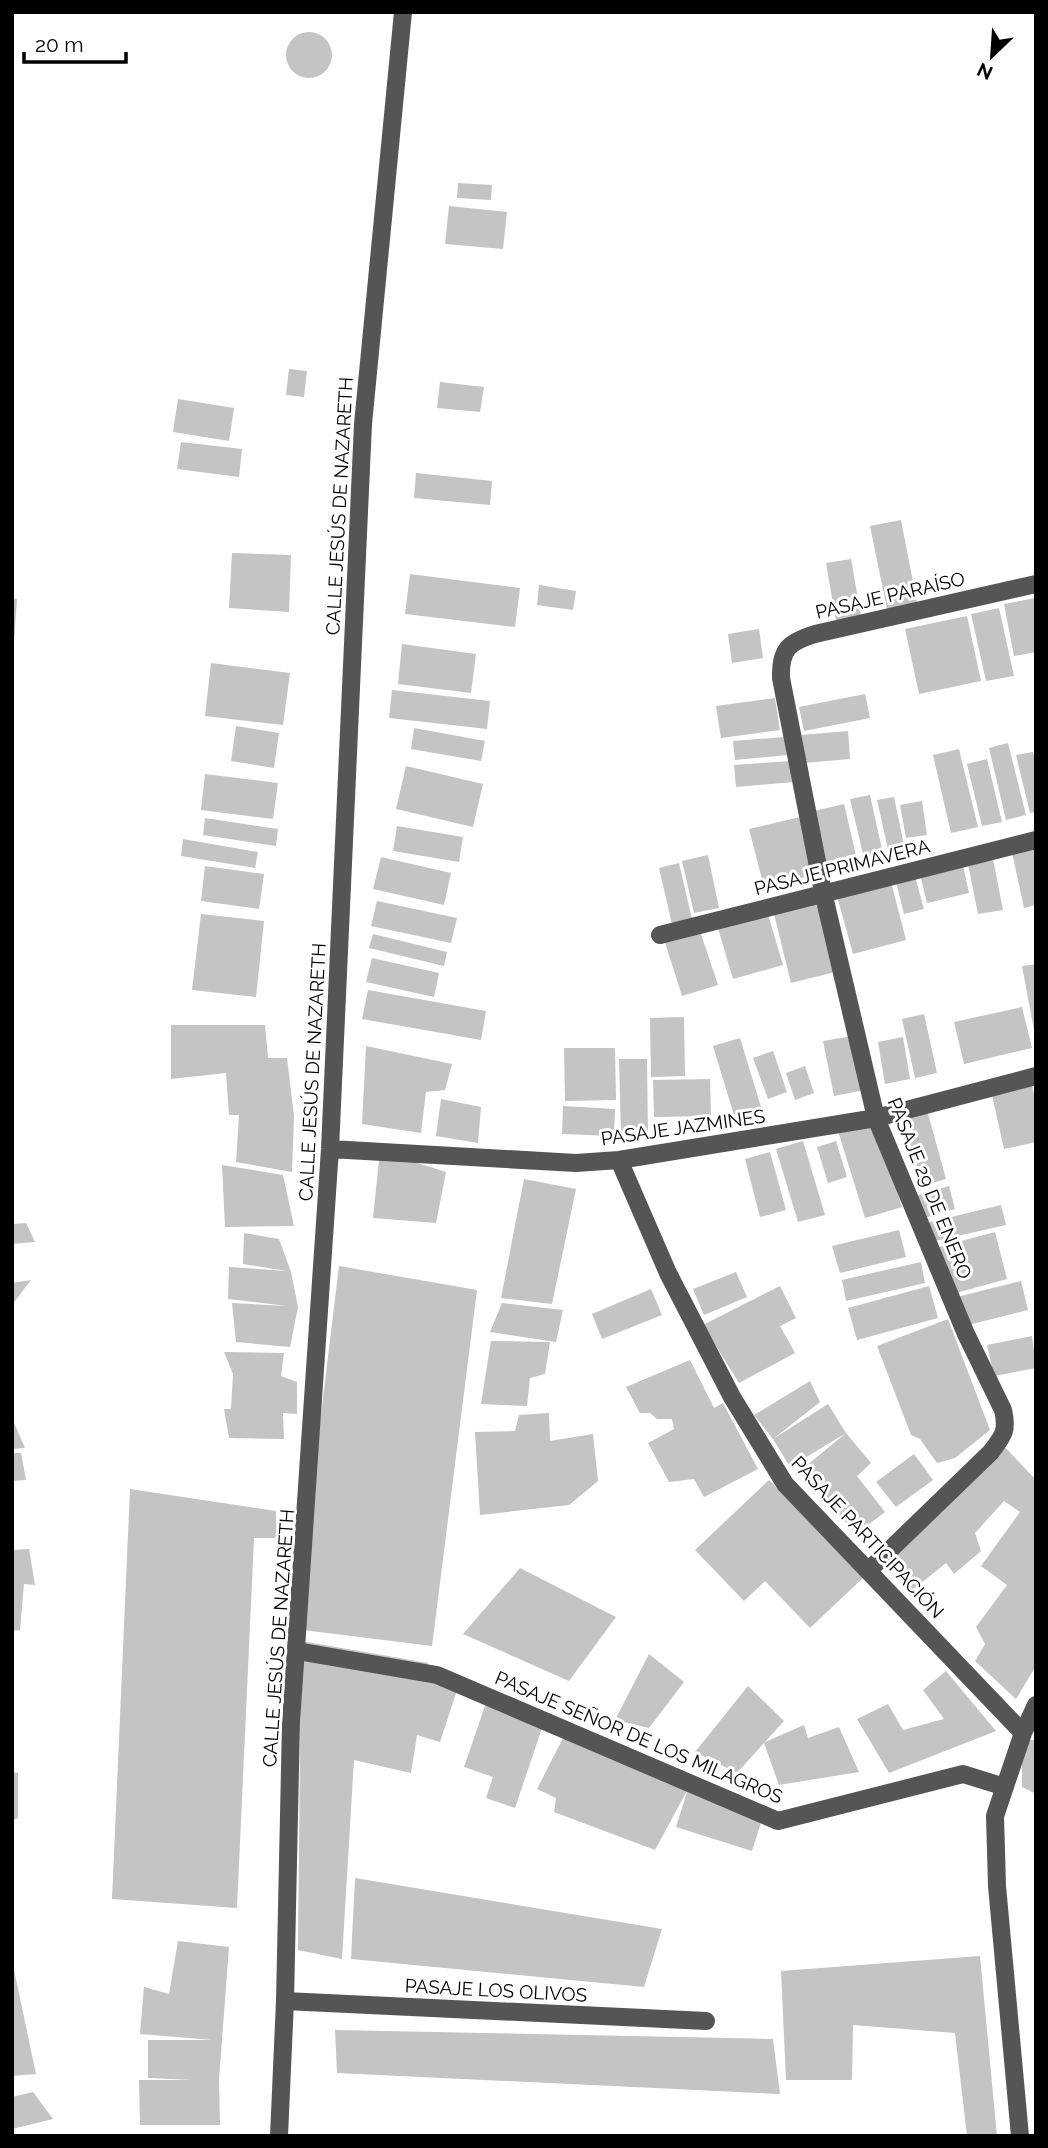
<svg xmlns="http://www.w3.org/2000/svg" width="1048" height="2148" font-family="Raleway,sans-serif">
	<rect width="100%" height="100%" fill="#fff"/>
	<path fill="#c4c4c4" d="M286 55a23 23 0 1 1 46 0a23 23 0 1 1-46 0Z
		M458 183 492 185 491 200 457 198Z
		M449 206 507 212 503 249 445 244Z
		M289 369 307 371 304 397 286 395Z
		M440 382 484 387 480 412 437 408Z
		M178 399 234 408 229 441 173 432Z
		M181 442 242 449 239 477 177 469Z
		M416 473 492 481 490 505 414 498Z
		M901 520 918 608 888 614 870 526Z
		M232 553 291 555 289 612 229 608Z
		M851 559 861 616 836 621 826 563Z
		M410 574 520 588 515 627 405 614Z
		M539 585 576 591 573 610 537 605Z
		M1036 598V652L1014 656 1004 604Z
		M12 599H17L14 641H12Z
		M999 608 1014 676 986 681 971 614Z
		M967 616 981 681 919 694 905 629Z
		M759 629 763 658 732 663 728 634Z
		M402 644 476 654 471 693 398 684Z
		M211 663 290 673 283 725 205 716Z
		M392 690 490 701 487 729 389 718Z
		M865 694 870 718 804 731 799 707Z
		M775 698 780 730 721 738 716 706Z
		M236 726 279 733 274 768 231 761Z
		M414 728 485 741 481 761 411 749Z
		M848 731 850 759 804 763 801 735Z
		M785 737 787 755 735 760 733 741Z
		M1008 743 1026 815 1006 820 989 748Z
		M959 749 978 827 951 833 933 755Z
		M1033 752 1036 762V812L1030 813 1016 755Z
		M987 759 1002 822 982 826 967 764Z
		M792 761 794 782 736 787 734 765Z
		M406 766 483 784 473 827 396 809Z
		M205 774 278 783 273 819 201 810Z
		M870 795 883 854 864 858 850 799Z
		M894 797 905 850 889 854 877 800Z
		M922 801 927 835 906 838 900 805Z
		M844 804 858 864 828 871 814 811Z
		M800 817 814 875 764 887 749 829Z
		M205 818 278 829 276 846 203 835Z
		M397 826 463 837 459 862 393 851Z
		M183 839 258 852 255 868 181 856Z
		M1010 843H1036V905L1024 908Z
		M992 854 1003 910 978 914 967 859Z
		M708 855 719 908 694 913 682 861Z
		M381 857 451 873 444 905 373 889Z
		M962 861 969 893 927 903 919 871Z
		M679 863 692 919 672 924 659 868Z
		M205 866 264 874 259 909 201 901Z
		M914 873 924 909 904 914 895 878Z
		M891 882 906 940 853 954 837 896Z
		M821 899 839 971 791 983 773 910Z
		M377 901 457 918 451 943 371 926Z
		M767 911 783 965 733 979 717 925Z
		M201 914 264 921 256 997 192 990Z
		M698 925 718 985 682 996 663 936Z
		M373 934 447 952 444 966 369 948Z
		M372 958 439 973 434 997 366 982Z
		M1036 964V1030H1034L1022 966Z
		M368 990 486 1011 481 1040 362 1019Z
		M1022 1007 1032 1048 964 1064 954 1022Z
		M924 1014 937 1073 915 1078 902 1019Z
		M684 1017 685 1076 651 1077 650 1018Z
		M171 1025H265L268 1058H287L294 1116 292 1172 236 1162 239 1115H229L226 1073 171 1079Z
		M853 1036 864 1090 834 1096 823 1041Z
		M903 1037 910 1079 885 1084 878 1042Z
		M740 1038 764 1117 737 1125 713 1046Z
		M366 1046 452 1064 445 1090 426 1092 421 1133 362 1124Z
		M564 1048H615L616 1100 565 1101Z
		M773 1051 787 1092 768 1099 753 1058Z
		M619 1059H647L648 1134 621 1135Z
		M805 1066 814 1093 795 1100 786 1073Z
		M710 1079 711 1116 654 1117 653 1080Z
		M1032 1086 1036 1104V1142L1004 1149 992 1095Z
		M441 1099 481 1107 478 1143 436 1136Z
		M563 1106 615 1109 614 1136 562 1134Z
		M927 1110 946 1179 922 1186 903 1116Z
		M875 1121 902 1207 865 1218 838 1131Z
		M803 1141 825 1215 798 1222 776 1149Z
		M836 1141 847 1177 828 1183 817 1147Z
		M380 1151 446 1172 436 1223 373 1218Z
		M770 1152 786 1210 760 1217 745 1159Z
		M222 1165 283 1175 294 1226 225 1227Z
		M524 1179 576 1189 552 1304 501 1298Z
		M949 1186 955 1209 921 1219 915 1196Z
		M1001 1205 1006 1225 926 1243 922 1224Z
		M26 1223 35 1242 12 1244V1224Z
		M899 1230 906 1257 840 1273 832 1246Z
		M995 1232 1007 1279 952 1294 939 1247Z
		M244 1233 279 1239 291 1272 298 1307 290 1347 236 1342 232 1303 287 1306 228 1299 229 1267 287 1271 243 1264Z
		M921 1262 925 1283 846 1301 842 1280Z
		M339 1266 477 1290 432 1646 295 1629Z
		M736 1272 747 1297 704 1315 693 1289Z
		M31 1280 12 1305V1283Z
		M1021 1281 1028 1310 964 1326 957 1297Z
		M780 1286 796 1318 780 1326 795 1353 739 1383 703 1325Z
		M929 1286 938 1318 857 1340 848 1308Z
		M651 1289 662 1315 602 1339 592 1314Z
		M502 1303 563 1310 556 1342 490 1332Z
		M948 1319 990 1430 955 1458 937 1463 920 1439 911 1435 877 1346Z
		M1032 1336 1036 1368 994 1376 987 1345Z
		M491 1341 550 1342 545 1374 530 1378 527 1406 481 1404Z
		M224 1352 284 1353 281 1376 297 1382V1414L283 1413 284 1439 229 1438 224 1409H231L233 1374Z
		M690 1360 714 1408 723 1403 758 1469 704 1497 694 1479 669 1482 648 1443 674 1429 672 1419H657L650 1413H640L626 1387Z
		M810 1381 820 1402 773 1439 754 1415Z
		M828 1404 846 1433 871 1463 857 1476 885 1512 856 1534 800 1471 846 1433 790 1467 773 1439Z
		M549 1413 550 1441 593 1434 598 1481 569 1505 480 1515 475 1432 515 1431 519 1415Z
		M12 1418 25 1448 12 1449Z
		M1003 1445 1036 1480V1666L1016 1699 975 1661 985 1644 976 1627 1007 1585 981 1566 1020 1512 1004 1501 975 1533 981 1551 954 1574 946 1563 909 1593 883 1554Z
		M12 1453H21L26 1480 12 1481Z
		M914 1454 933 1480 896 1507 876 1482Z
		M769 1480 863 1578 810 1628 765 1581 744 1601 695 1550Z
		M130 1489 276 1511V1538H254L237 1908 112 1899Z
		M29 1549 35 1585 24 1584 20 1630 12 1631V1550Z
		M520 1568 616 1617 569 1681 463 1634Z
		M301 1641 428 1663 427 1676 458 1687 440 1742 417 1735 411 1773 354 1760 342 1959 298 1950Z
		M649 1654 684 1682 649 1728 615 1720Z
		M946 1671 996 1731 889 1773 857 1719 888 1704 903 1730 944 1719 923 1690Z
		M748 1686 784 1721 765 1742 804 1725 808 1738 839 1727 859 1772 779 1785 764 1743 737 1773 695 1752Z
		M486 1703 544 1722 515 1808 486 1798 493 1777 464 1767Z
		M563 1738 688 1789 764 1813 752 1851 676 1827 688 1789 655 1850 554 1812 556 1798 537 1789Z
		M1022 1740H1036V1794L1022 1787Z
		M12 1772 18 1773V1818L12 1820Z
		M355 1878 662 1929 644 1987 351 1959Z
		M178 1941 229 1947 219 2080 220 2125H140L139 2080H193L148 2078V2040H212L140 2034 144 1987 169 1994Z
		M980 1956 997 2136H967L955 2033 853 2025 852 2080H786L781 1971Z
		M13 1965 36 2074 12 2076V1966Z
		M335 2030 773 2039 780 2094 337 2073Z
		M33 2092 53 2119 12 2129V2097Z"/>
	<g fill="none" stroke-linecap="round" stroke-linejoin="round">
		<path stroke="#555" stroke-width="18" d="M660 935 1036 840
			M330 1149 576 1163 619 1160 876 1118 1036 1076
			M619 1160 668 1273 732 1397 785 1484 1023 1733
			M868 1571 991 1452C1003 1436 1008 1431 1003 1410L966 1334 876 1118 823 892 781 678C780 649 789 642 815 634L1036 584
			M297 1651 437 1675 778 1821 963 1774 1005 1787
			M285 2001 706 2021
			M279 2136 285 2001 291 1722 330 1149 363 424 403 12
			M1020 2136 997 1886 995 1816 1023 1733 1036 1705"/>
	</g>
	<g text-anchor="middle" stroke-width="6" stroke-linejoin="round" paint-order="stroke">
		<g font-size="19" fill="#000" stroke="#fff">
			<text transform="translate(339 506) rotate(-87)" y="7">CALLE JESÚS DE NAZARETH</text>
			<text transform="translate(890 595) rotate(-13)" y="7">PASAJE PARAÍSO</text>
			<text transform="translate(842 867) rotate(-14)" y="7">PASAJE PRIMAVERA</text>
			<text transform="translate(312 1072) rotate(-87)" y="7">CALLE JESÚS DE NAZARETH</text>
			<text transform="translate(683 1127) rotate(-8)" y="7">PASAJE JAZMINES</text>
			<text transform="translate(930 1188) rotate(68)" y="7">PASAJE 29 DE ENERO</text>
			<text transform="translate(868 1537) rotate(47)" y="7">PASAJE PARTICIPACIÓN</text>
			<text transform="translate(278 1638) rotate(-86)" y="7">CALLE JESÚS DE NAZARETH</text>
			<text transform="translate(639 1737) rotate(23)" y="7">PASAJE SEÑOR DE LOS MILAGROS</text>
			<text transform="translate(496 1990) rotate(3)" y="7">PASAJE LOS OLIVOS</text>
		</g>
	</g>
	<rect width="1048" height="2148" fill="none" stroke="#000000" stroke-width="28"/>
	<g transform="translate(992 56) rotate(205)" stroke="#ffffff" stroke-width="5" paint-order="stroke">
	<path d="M0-5L12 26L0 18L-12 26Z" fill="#000000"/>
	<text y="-10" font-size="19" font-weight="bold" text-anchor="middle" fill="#000000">N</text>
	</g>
	<path d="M24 52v10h102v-10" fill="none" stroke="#000000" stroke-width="3.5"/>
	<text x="35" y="52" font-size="21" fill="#000000" stroke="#ffffff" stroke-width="5" paint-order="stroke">20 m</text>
</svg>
